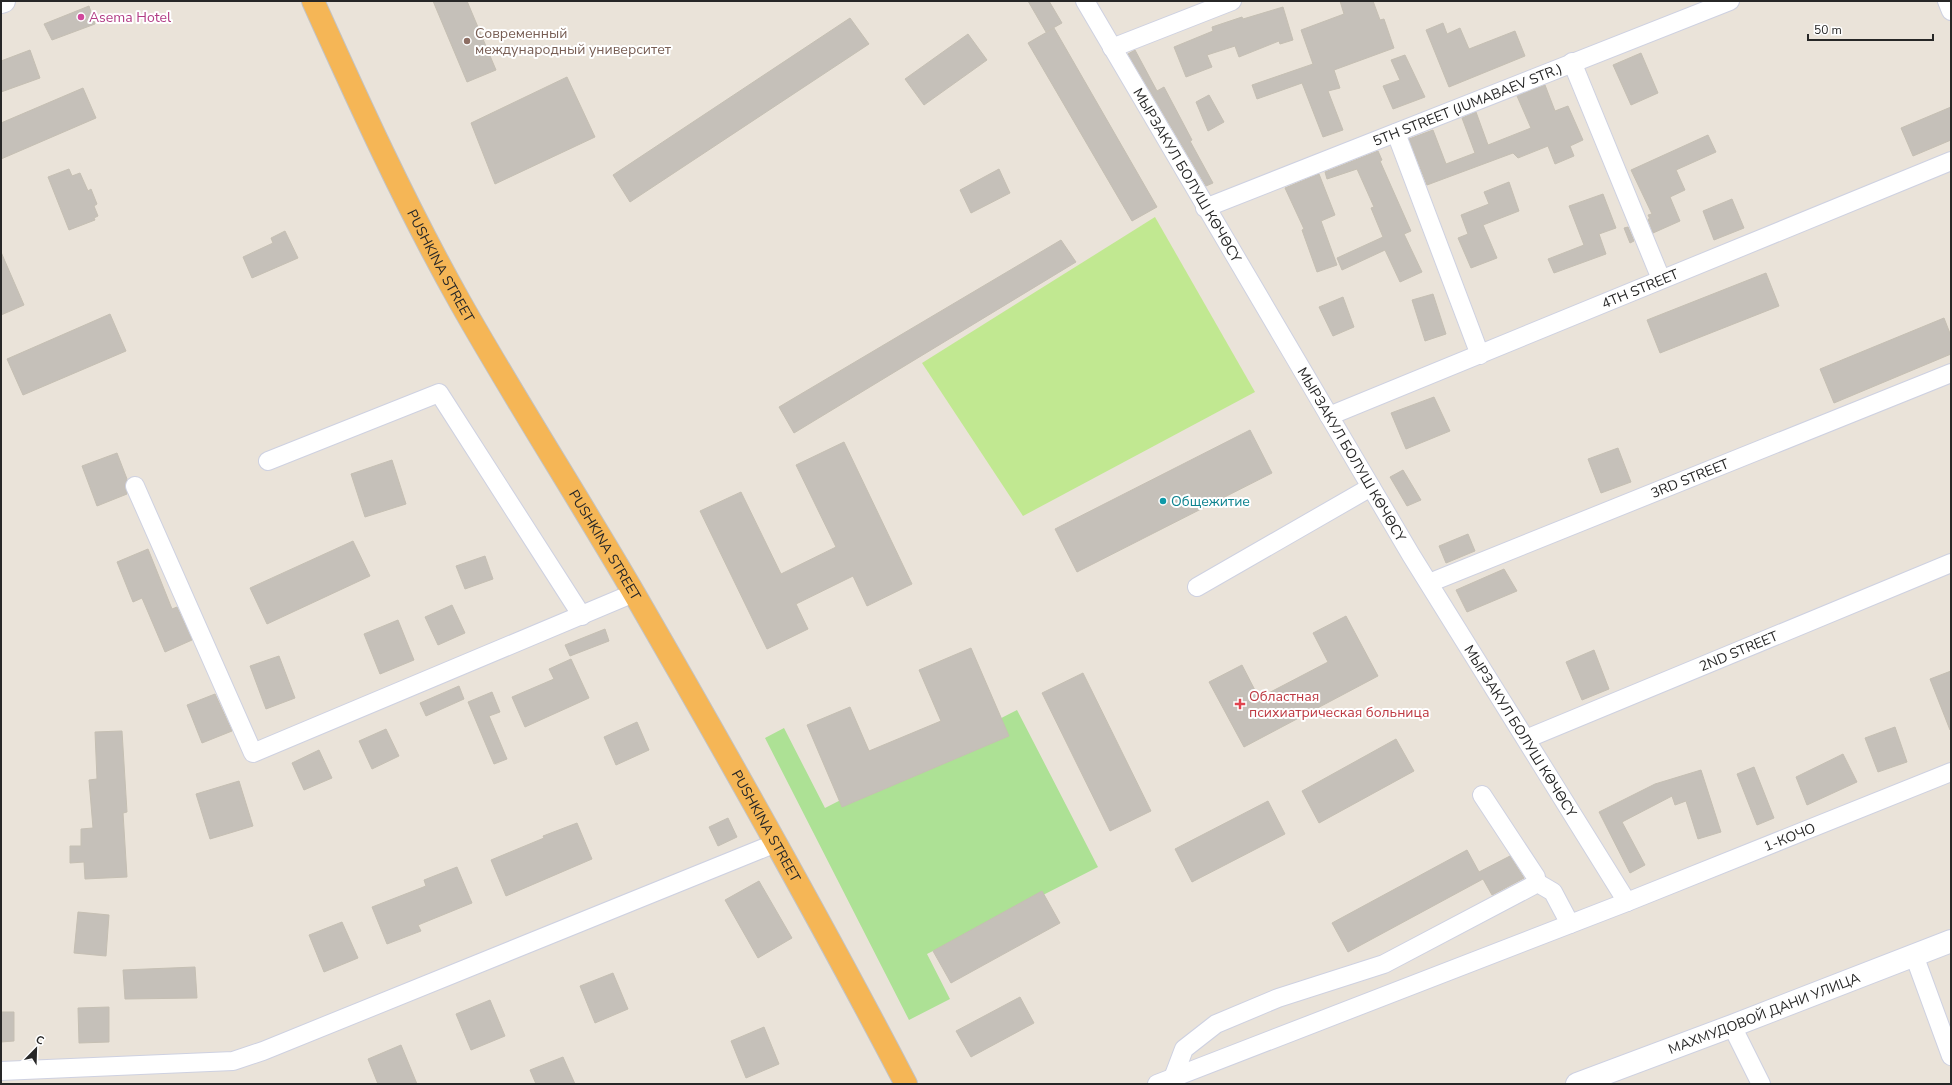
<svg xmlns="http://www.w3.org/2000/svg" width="1952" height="1085" font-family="'Nunito Sans',sans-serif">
	<rect width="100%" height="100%" fill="#eae3d9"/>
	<path fill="#ade195" d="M1017 710 1098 867 927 954 950 999 909 1020 765 738 784 728 825 808Z"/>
	<path fill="#c1e891" d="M1155 217 1255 392 1023 516 922 363Z"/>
	<path fill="#c5c0b9" stroke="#c5bfb3" d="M433 1H467L496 70 467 82Z
		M1028 1H1049L1062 23 1046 32Z
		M1340 1H1373L1380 20 1384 19 1394 48 1334 70 1340 88 1328 91 1343 130 1323 137 1302 83 1257 99 1252 85 1313 64 1301 30 1344 14Z
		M89 6 95 24 52 40 44 24Z
		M1283 7 1293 40 1280 44 1279 41 1239 57 1235 46 1207 55 1212 67 1186 77 1174 47 1213 31 1212 27 1242 17 1243 19Z
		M850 18 869 44 630 202 613 175Z
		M1443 23 1447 34 1460 28 1469 49 1515 31 1525 56 1449 87 1426 30Z
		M1054 28 1157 207 1132 221 1028 43Z
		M968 34 987 60 924 105 905 79Z
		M30 50 40 78 1 92V61Z
		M1135 50 1157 91 1164 87 1192 140 1190 141 1213 183 1206 186 1128 54Z
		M1641 53 1658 93 1631 105 1613 65Z
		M1405 55 1425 97 1393 109 1383 86 1400 80 1391 60Z
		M567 77 595 137 495 184 471 123Z
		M1545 85 1555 111 1568 106 1583 140 1570 146 1574 156 1555 164 1548 146 1518 158 1513 153 1427 185 1409 139 1433 130 1446 164 1475 153 1462 118 1476 112 1488 145 1531 128 1517 96Z
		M83 88 96 118 1 159V123Z
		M1209 95 1224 122 1208 131 1196 102Z
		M1951 107V140L1913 156 1901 128Z
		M1708 135 1716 152 1676 170 1685 190 1670 197 1680 221 1653 233 1648 219H1650L1648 215 1652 214 1631 170Z
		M1378 151 1382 160 1380 161 1411 231 1404 234 1422 272 1400 282 1385 250 1342 270 1337 258 1383 237 1371 208 1374 207 1357 169 1327 179 1325 172Z
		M69 169 72 176 80 173 88 191 91 189 97 204 94 206 98 216 94 218 95 220 69 230 48 177Z
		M999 169 1010 193 971 213 960 190Z
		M1319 174 1335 215 1321 221 1337 265 1317 272 1302 230 1304 229 1285 188Z
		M1509 182 1519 211 1483 225 1497 258 1471 268 1458 238 1468 234 1461 215 1489 204 1484 192Z
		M1603 194 1616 228 1599 234 1606 254 1554 273 1548 259 1584 245 1569 206Z
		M1732 199 1744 228 1714 240 1703 211Z
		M1628 227 1634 241 1630 243 1624 228Z
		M285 231 298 258 252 278 243 257 273 243 271 238Z
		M1061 240 1076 262 794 433 779 407Z
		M1 252 24 305 1 315Z
		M1766 273 1779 306 1660 353 1647 320Z
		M1433 294 1446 334 1425 341 1412 300Z
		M1343 297 1354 327 1333 336 1319 307Z
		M110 314 126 351 23 395 7 359Z
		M1944 318 1951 336V354L1834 403 1820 369Z
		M1434 397 1450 431 1406 449 1391 413Z
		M1250 430 1272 473 1077 572 1055 529Z
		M844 442 912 584 867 606 853 576 796 604 808 629 767 649 700 511 741 492 781 574 836 547 796 465Z
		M1618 448 1631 482 1601 493 1588 459Z
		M117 453 127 479 125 485 127 494 97 506 82 466Z
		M392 460 406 504 365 517 351 474Z
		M1403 470 1421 500 1407 506 1390 477Z
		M1468 534 1475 551 1446 563 1439 546Z
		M353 541 370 576 267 624 250 588Z
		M148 549 172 609 177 607 192 640 165 652 142 598 133 602 117 562Z
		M485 556 493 579 465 589 456 566Z
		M1504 569 1517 591 1467 612 1456 590Z
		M452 605 465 633 438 645 425 617Z
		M1346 616 1378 676 1244 747 1209 682 1242 665 1259 698 1328 662 1313 633Z
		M398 620 414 660 380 674 364 634Z
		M605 629 609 641 570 656 565 645Z
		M971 648 1009 736 842 807 807 725 850 707 869 751 941 721 919 670Z
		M1594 650 1609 689 1582 700 1566 662Z
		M279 656 295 698 266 709 250 666Z
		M571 659 589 698 525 727 512 697 554 679 549 669Z
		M1951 671V730H1950L1930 679Z
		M1083 673 1151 811 1110 831 1042 693Z
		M459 686 464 699 426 716 420 703Z
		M492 692 500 712 489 716 507 759 494 764 468 702Z
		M215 694 232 731 202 743 187 705Z
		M637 722 649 750 616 765 604 737Z
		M1895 727 1907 762 1878 772 1865 738Z
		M386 729 399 756 372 769 359 741Z
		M122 731 127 812 123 813 127 877 85 879 84 862 70 863V846H81V829L93 828 89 780 97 779 95 732Z
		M1396 739 1414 771 1319 823 1302 791Z
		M319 750 332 778 304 790 292 763Z
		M1843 754 1857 782 1807 805 1796 777Z
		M1754 767 1774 818 1757 825 1737 774Z
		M1701 770 1721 832 1698 839 1686 801 1675 805 1672 796 1622 822 1645 865 1630 873 1599 812 1655 784Z
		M239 781 253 826 210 839 196 794Z
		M1268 801 1285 834 1192 882 1175 849Z
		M728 818 737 837 718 846 709 827Z
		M577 823 592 859 506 896 491 860 544 838 543 836Z
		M1467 850 1479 872 1510 856 1524 878 1492 895 1483 879 1348 952 1332 923Z
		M457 867 472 903 418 925 421 931 387 944 372 907 426 886 424 880Z
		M759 881 792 938 758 958 725 900Z
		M1042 891 1060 923 951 983 933 951Z
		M78 912 109 915 106 956 74 953Z
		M342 922 358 958 324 972 309 935Z
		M195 967 197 998 125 999 123 970Z
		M613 973 628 1009 595 1023 580 986Z
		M1020 997 1034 1023 971 1057 956 1031Z
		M490 1000 505 1036 471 1050 456 1014Z
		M109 1007V1042L79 1043 78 1008Z
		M1 1012H14V1041L1 1042Z
		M764 1027 779 1064 746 1078 731 1041Z
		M401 1045 417 1084H378L368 1059Z
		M563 1057 575 1084H536L530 1070Z"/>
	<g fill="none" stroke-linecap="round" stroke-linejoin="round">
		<defs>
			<g id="minor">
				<path id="s1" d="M1085 1 1411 555 1627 902"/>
				<path d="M1947 1 1951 11"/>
				<path d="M1112 48 1232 1"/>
				<path d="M1572 62 1661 279"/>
				<path d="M1396 133 1480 355"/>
				<path id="s2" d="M1205 208 1730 1"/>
				<path id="s3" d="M1329 416 1951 161"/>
				<path d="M268 461 439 393 582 616"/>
				<path d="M135 486 253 753 634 593"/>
				<path id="s4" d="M1429 583 1951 373"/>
				<path d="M1197 587 1371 487"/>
				<path id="s5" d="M1526 739 1951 563"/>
				<path d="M1536 882 1553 892 1570 924"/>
				<path d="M1914 955 1951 1056"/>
				<path d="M1732 1026 1761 1084"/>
				<path d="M1 1071 233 1061 263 1051 776 843"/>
				<path d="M1173 1078 1184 1049 1216 1024 1278 998 1384 964 1532 886 1536 882V877L1482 795"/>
				<path id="s6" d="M1157 1084 1627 902 1951 772"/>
			</g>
			<g id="tertiary">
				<path id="s7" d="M1577 1084 1732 1026 1951 941"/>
			</g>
			<path id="secondary" d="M1 2 4 1"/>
			<g id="trunk">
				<path id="s8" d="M313 1C359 103 405 204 460 302 516 401 578 497 635 595 728 756 820 919 906 1084"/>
			</g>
		</defs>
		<use href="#minor" stroke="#ced1e1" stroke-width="20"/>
		<use href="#tertiary" stroke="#ced1e1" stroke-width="24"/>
		<use href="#secondary" stroke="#ced1e1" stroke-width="24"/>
		<use href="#trunk" stroke="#c3c3c3" stroke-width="24"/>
		<use href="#minor" stroke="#fff" stroke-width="18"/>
		<use href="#tertiary" stroke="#fff" stroke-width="22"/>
		<use href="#secondary" stroke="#fff" stroke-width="22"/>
		<use href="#trunk" stroke="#f5b656" stroke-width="22"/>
	</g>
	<circle fill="#d1479c" stroke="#fff" stroke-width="1.5" cx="81" cy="17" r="4"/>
	<circle fill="#8d6e63" stroke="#fff" stroke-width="1.5" cx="467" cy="41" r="4"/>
	<circle fill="#0f9aa8" stroke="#fff" stroke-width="1.5" cx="1163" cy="501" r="4"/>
	<path fill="#e0444e" stroke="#fff" stroke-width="1.5" d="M1238 698h4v4h4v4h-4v4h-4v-4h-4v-4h4z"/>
	<g text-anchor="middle" stroke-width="4" stroke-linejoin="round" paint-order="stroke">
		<g font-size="14" fill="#b23c85" stroke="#fff" text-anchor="start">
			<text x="89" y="22">Asema Hotel</text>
		</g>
		<g font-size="14" fill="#785e54" stroke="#fff" text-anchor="start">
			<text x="475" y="38">Современный<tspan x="475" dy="16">международный университет</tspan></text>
		</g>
		<g font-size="14" fill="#272727" stroke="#fff">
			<text dy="5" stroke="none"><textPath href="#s2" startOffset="282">5TH STREET (JUMABAEV STR.)</textPath></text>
			<text dy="5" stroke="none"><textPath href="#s1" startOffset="202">МЫРЗАКУЛ БОЛУШ КӨЧӨСҮ</textPath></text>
			<text dy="5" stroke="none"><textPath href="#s8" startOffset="294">PUSHKINA STREET</textPath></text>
			<text dy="5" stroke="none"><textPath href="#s3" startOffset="336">4TH STREET</textPath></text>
			<text dy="5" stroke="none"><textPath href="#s1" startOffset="526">МЫРЗАКУЛ БОЛУШ КӨЧӨСҮ</textPath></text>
			<text dy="5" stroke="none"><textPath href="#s4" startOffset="281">3RD STREET</textPath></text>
			<text dy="5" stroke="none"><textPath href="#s8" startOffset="618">PUSHKINA STREET</textPath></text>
			<text dy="5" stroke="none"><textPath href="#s5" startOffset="230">2ND STREET</textPath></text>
			<text dy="5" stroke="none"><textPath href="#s1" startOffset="850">МЫРЗАКУЛ БОЛУШ КӨЧӨСҮ</textPath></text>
			<text dy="5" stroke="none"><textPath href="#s8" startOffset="942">PUSHKINA STREET</textPath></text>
			<text dy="5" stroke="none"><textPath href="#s6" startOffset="679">1-КОЧО</textPath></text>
			<text dy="5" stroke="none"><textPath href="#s7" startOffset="200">МАХМУДОВОЙ ДАНИ УЛИЦА</textPath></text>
		</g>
		<g font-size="14" fill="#0d838f" stroke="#fff" text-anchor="start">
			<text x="1171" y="506">Общежитие</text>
		</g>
		<g font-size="14" fill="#be3a42" stroke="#fff" text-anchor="start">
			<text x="1249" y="701">Областная<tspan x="1249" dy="16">психиатрическая больница</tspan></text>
		</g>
	</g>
	<rect width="1952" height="1085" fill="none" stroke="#272727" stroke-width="4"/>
	<g transform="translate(36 1049) rotate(23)" stroke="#ffffff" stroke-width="3" paint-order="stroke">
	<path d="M0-3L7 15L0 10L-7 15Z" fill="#272727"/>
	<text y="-6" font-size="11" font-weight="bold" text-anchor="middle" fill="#272727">С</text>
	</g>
	<path d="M1808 34v6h125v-6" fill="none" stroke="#272727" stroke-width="2"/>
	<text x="1814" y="34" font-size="12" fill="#272727" stroke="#ffffff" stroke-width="3" paint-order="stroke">50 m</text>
</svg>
